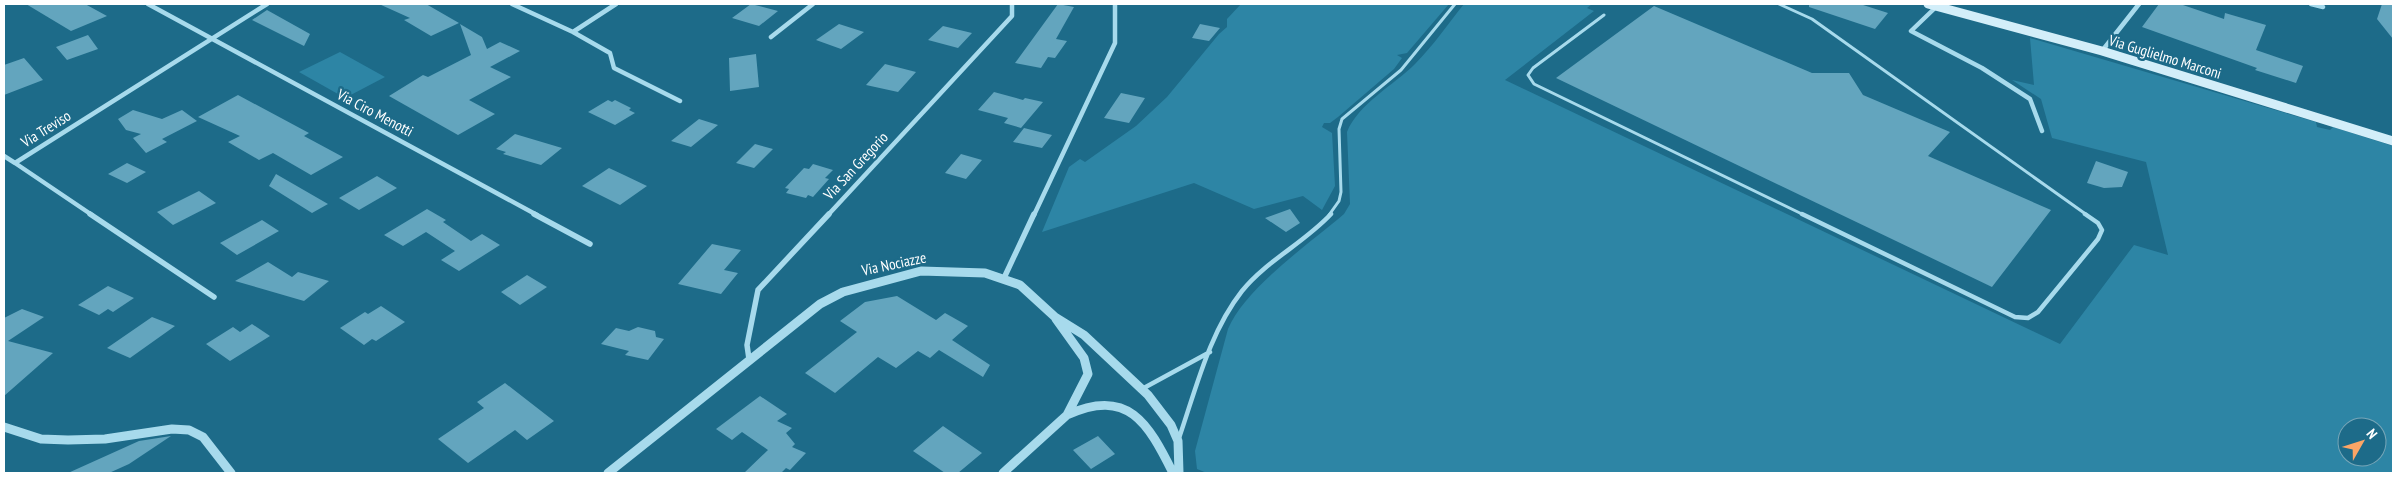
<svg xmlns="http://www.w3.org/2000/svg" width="2397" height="477" font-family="'PT Sans Narrow',sans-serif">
	<rect width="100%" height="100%" fill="#1d6b89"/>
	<path fill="#2d85a5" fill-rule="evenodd" d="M1241 4H1449L1407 53 1397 55 1402 58 1394 69 1338 117 1330 123H1324L1322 127 1332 133 1335 186 1322 210 1303 196 1254 209 1194 183 1042 232 1069 167 1080 159 1085 162 1136 126 1167 97 1219 34 1227 27V19Z
		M1464 4H1592L1587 8 1594 11 1505 80 2060 344 2134 245 2168 255 2146 162 2052 138 2041 99 2012 80 2034 85 2030 38 2316 122 2317 127 2330 130 2333 127 2393 146V473H1207L1197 469 1195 451 1228 329C1245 288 1309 244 1344 214L1350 204 1347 132C1358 104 1394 85 1415 64 1433 46 1448 24 1464 4ZM2347 427H2377V457H2347Z
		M340 52 385 77 345 98 299 72Z"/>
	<path fill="#63a5be" d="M26 4H85L107 16 71 31Z
		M379 4H426L459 23 431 36 404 20 410 18Z
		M751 4 778 11 759 26 732 18Z
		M1058 4 1074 7 1056 39 1067 41 1055 58 1048 57 1041 68 1015 63Z
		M1809 4H1860L1888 13 1875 29 1809 7Z
		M2159 4H2180L2224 19 2225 13 2266 25 2256 50 2303 66 2296 83 2255 70 2257 68 2142 27Z
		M2382 4H2393V39L2377 19Z
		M1654 6 1812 73H1849L1863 95 1950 132 1928 156 2051 210 1992 287 1556 78Z
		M267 10 310 34 304 46 252 20Z
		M460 24 482 37 487 49 500 42 520 51 490 67 511 77 469 100 495 114 458 135 389 96 423 75 428 77 471 55Z
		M839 24 864 32 841 49 816 40Z
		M1200 24 1220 28 1209 41 1192 38Z
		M943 26 972 33 958 48 928 40Z
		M88 35 98 49 67 60 56 47Z
		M756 54 759 87 730 91 729 58Z
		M24 58 43 80 4 95V65Z
		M885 64 916 72 898 92 866 85Z
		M994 92 1023 100 1025 98 1043 102 1021 128 1004 123 1008 118 978 110Z
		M1121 93 1145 98 1129 123 1104 118Z
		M238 95 309 133 304 136 343 157 311 175 273 153 259 160 228 142 240 136 198 117Z
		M608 100 612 102 615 100 631 108 629 110 635 113 615 125 588 112Z
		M133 110 162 119 182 110 197 121 162 139 167 142 146 153 133 138 141 134 126 130 118 119Z
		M699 119 718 125 691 147 671 141Z
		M1024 128 1052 135 1042 148 1013 142Z
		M515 134 562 148 541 165 503 154 506 152 496 149Z
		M755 144 773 149 754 168 736 163Z
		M961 154 982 160 966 179 945 173Z
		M2096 161 2128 172 2122 187 2104 188 2087 183Z
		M127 163 146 172 127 183 108 174Z
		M813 164 833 170 825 178 829 179 813 197 808 195 806 198 786 193 789 189 785 188 804 168 809 169Z
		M609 168 624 175 647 186 620 205 582 186Z
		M276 174 328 204 312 213 269 186Z
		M377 176 397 188 359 210 339 198Z
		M199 191 216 203 173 225 157 212Z
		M427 209 446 220 443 222 471 241 482 234 500 245 459 271 441 260 455 251 426 232 403 246 384 235Z
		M1290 209 1300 223 1286 232 1265 218Z
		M262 220 279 231 237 255 220 243Z
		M712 244 741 250 724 270 738 273 721 294 678 284Z
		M268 262 292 277 298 272 329 281 304 301 235 281Z
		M527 275 547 287 520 305 501 292Z
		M108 286 134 298 113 312 108 309 99 315 78 305Z
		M897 296 936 320 945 313 968 326 952 340 990 365 983 377 939 350 930 358 918 351 896 368 878 357 835 393 805 373 857 332 840 321 865 302Z
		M381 306 405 322 376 341 372 339 364 345 340 328 365 312 368 314Z
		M22 309 44 317 8 341 53 353 4 396V318Z
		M152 317 175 326 130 358 107 348Z
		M252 324 270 336 230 361 206 344 233 327 240 332Z
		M638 327 655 331 656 337 664 339 648 360 625 355 629 351 601 344 616 328 629 331Z
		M505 383 554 421 527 440 515 430 468 463 438 439 484 408 477 402Z
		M760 396 787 414 777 421 792 428 786 433 795 444 792 447 806 453 790 470 786 468 781 473H744L768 450 742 432 732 440 716 429Z
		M943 426 982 453 958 473H945L913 451Z
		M171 436 129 464 109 473H68L139 441Z
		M1098 436 1115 454 1091 469 1073 450Z"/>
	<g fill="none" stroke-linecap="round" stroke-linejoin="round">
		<path stroke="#a7daec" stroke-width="3" d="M1779 4 1812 19 2087 215
			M1604 15 1533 68 1528 75 1534 84 1804 215
			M1329 215 1339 201 1341 192 1339 129 1342 119 1401 70 1455 4"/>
		<path stroke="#a7daec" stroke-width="4.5" d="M1802 214 2015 317 2028 318 2038 312 2098 239 2102 230 2098 223 2085 214
			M1142 389 1210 352
			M1179 438C1196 389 1209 333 1242 291 1266 261 1304 243 1331 214"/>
		<path stroke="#a7daec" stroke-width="4.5" d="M148 4 537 215
			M512 4 573 32 610 53 614 68 680 101
			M2311 4 2323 7
			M1936 7 1911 31 1982 68 2030 99 2042 131
			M573 32 616 4
			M771 37 813 4
			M2102 51 2139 4
			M4 156 15 163
			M92 215 15 163 267 4
			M828 215 1012 16V4
			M1034 215 1115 43V4"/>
		<path stroke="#a7daec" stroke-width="5.5" d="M90 214 214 297
			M534 214 590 244
			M1004 278 1034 214
			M749 359 747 345 758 290 829 214"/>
		<path stroke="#a7daec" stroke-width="9" d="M1067 415C1128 387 1148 423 1173 473
			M4 427 41 439 68 440 105 439 172 429 189 430 203 437 231 473
			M608 473 820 304 843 292 921 271 985 273 1020 285 1055 317 1084 335 1148 395 1171 425 1178 441 1179 473
			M1003 473 1067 415 1088 374 1084 358 1056 319"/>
		<path stroke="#d3eef9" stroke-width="9" d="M1928 4 2102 51 2393 141"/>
	</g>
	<g text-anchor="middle" stroke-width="5" stroke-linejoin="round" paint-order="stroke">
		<g font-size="15" fill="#fff" stroke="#1d6b89">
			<text transform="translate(2165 57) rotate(17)" y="5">Via Guglielmo Marconi</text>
			<text transform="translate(375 113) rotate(28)" y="5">Via Ciro Menotti</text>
			<text transform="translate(46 129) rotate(-32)" y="5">Via Treviso</text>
			<text transform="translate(856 166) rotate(-47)" y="5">Via San Gregorio</text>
			<text transform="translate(894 264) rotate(-12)" y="5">Via Nociazze</text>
		</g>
	</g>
	<rect width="2397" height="477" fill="none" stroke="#ffffff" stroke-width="10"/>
	<g transform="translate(2362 442) rotate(51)"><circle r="24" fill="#1d6b89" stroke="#77a6b8"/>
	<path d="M0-4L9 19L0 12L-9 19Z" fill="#fba566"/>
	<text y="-8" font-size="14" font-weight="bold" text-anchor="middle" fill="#ffffff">N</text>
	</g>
</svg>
